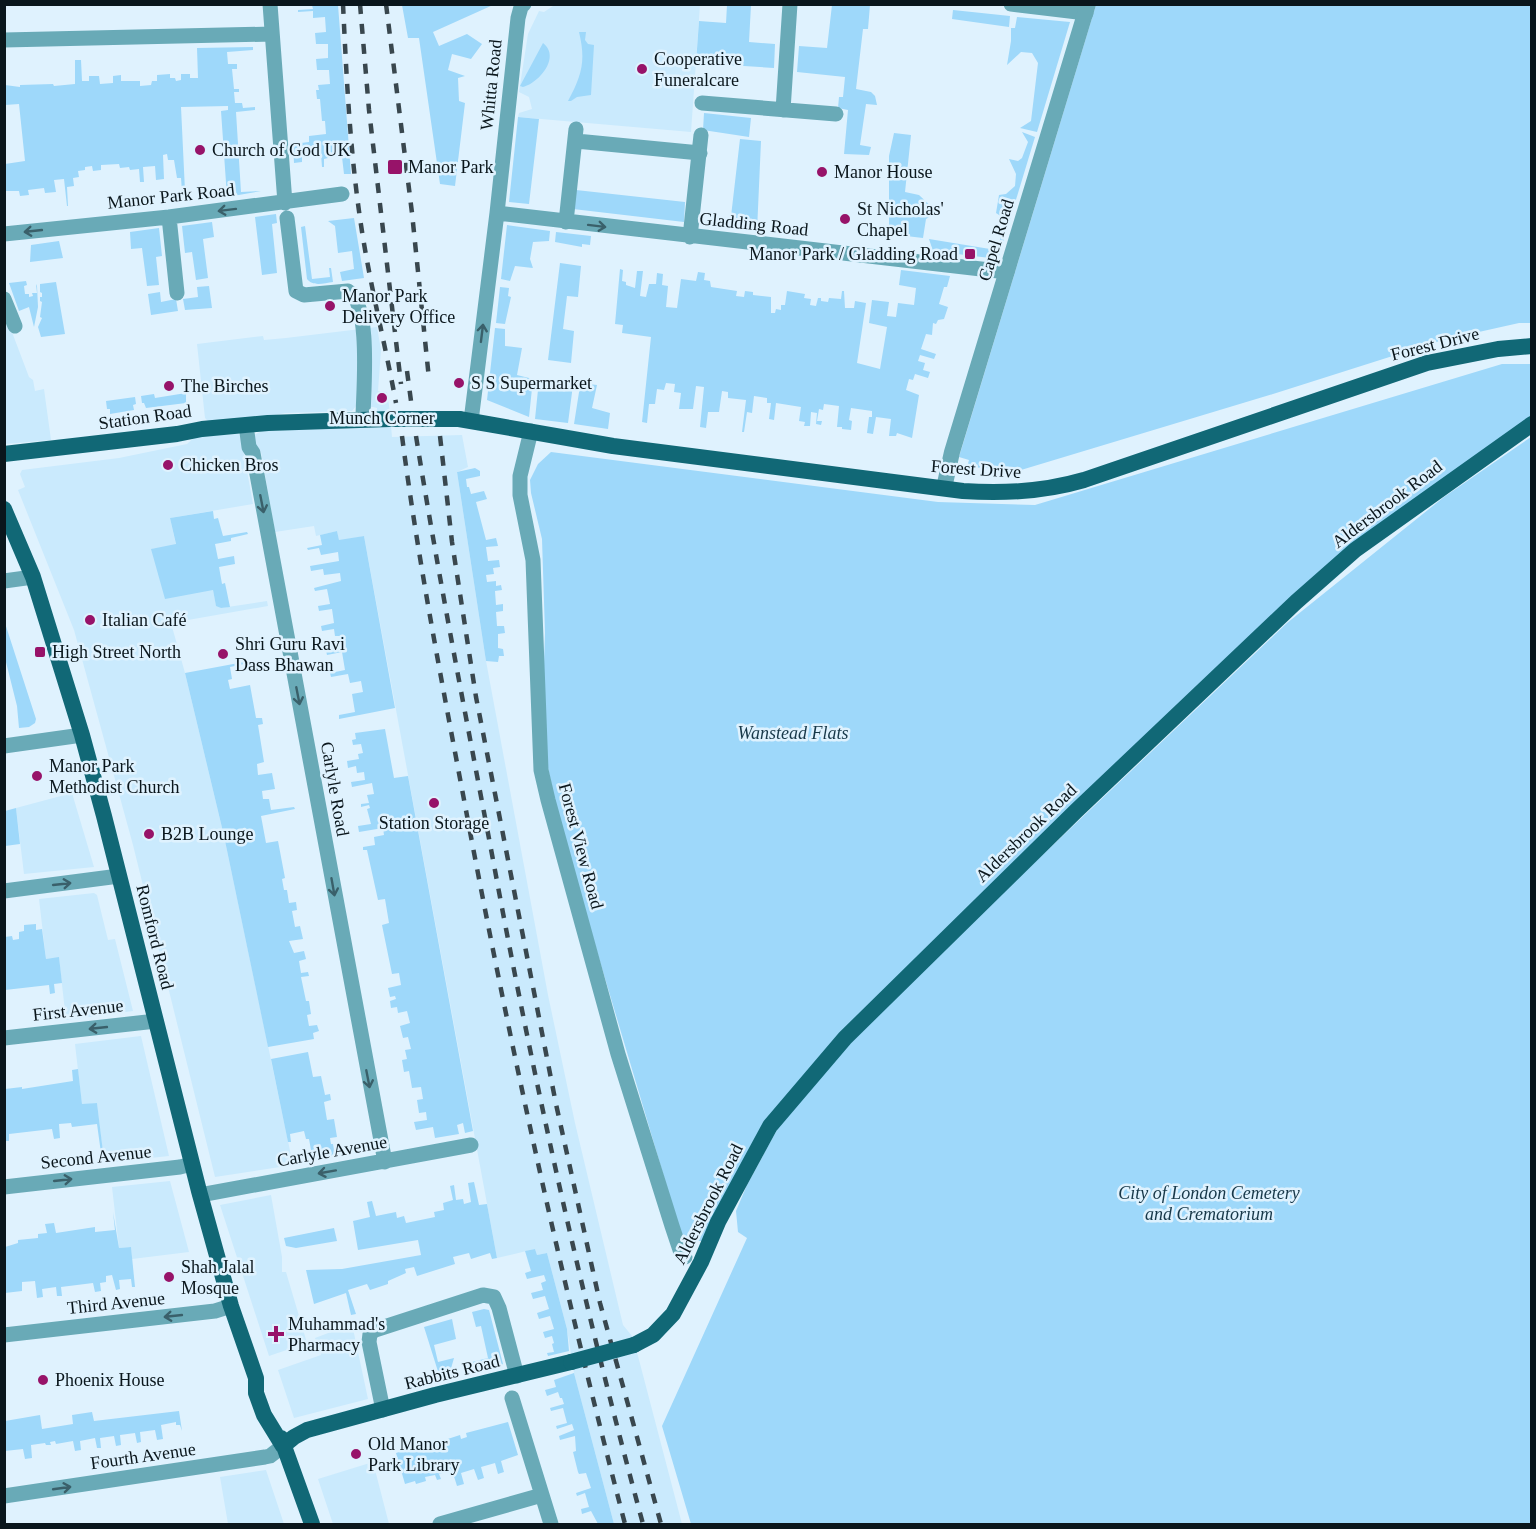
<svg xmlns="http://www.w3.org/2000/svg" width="1536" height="1529" font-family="'Times New Roman',serif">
	<rect width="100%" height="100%" fill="#dff2fe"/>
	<path fill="#caeafd" d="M556 4 700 5 691 132 518 117 519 113 532 109 529 97 519 92 528 34 539 11 544 12Z
		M4 311 29 377 33 380 35 391 44 389 51 440 5 444Z
		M377 327 381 350 378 391 387 392 390 412H377V408L373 407 356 406 352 411 285 413 272 416 208 421 205 418 197 344 263 336 264 340 286 338Z
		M391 426 392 437 462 435 468 467 457 472 486 661 548 995 575 1123 623 1325 632 1336 638 1356 682 1524H614L574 1373 567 1329 547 1253 537 1255 535 1249 497 1258 364 536 339 541 337 531 316 536 314 526 275 532 261 452 255 449 254 435 262 431Z
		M239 434 241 437 253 504 170 518 176 545 152 549 213 590 216 605 221 608 267 601 268 606 171 623 185 673 224 836 293 1165 215 1177 133 845 74 630 18 490 25 487 20 474 22 470 119 458 187 444 196 436Z
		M72 793 94 867 24 874 16 808Z
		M94 893 97 895 108 940 115 939 133 1011 66 1020 59 958 46 959 39 899Z
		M141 1036 169 1156 104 1163 97 1103 82 1105 75 1044Z
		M170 1181 189 1252 132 1259 131 1247 119 1248 112 1187Z
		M271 1195 282 1257V1272H286L307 1343 269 1356 220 1205Z
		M352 1324 368 1399 294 1418 278 1370 321 1355 315 1338Z
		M373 1462 389 1524H333L318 1479Z
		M266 1470 284 1524H228L220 1477Z"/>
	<path fill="#9ed8fa" d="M312 5H338L351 174H344L342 157H338L337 152 327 154 328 158 324 159V167H322L321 154 302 156V162L294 163 293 144 309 142V136L326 134 325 121H322L320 99H317L316 90H319L318 85 330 84 329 70H317L316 59 328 58V44H316L315 33 326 32 325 17 313 18V11L298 12V10L313 9Z
		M402 5H493L433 32 439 46 467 34 482 44 471 59 452 54 448 70 465 76 458 78 459 101 465 103 455 186 440 184 419 38H408Z
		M727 5H751L749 42 775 44 774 68 696 63 699 21 726 23Z
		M832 5H870L868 29H863L856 89 871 92 875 96 877 105 866 104 860 145 871 147 869 155 844 154 848 110 838 108 839 97H843L845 77 797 72 799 46 827 48Z
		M1096 5H1531V323H1519L1443 340 1273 394 1021 470 967 467 969 460 959 457Z
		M953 10 1010 16 1009 27 952 19Z
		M1017 17 1070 22 1037 132 1020 128 1031 121 1038 63 1032 53 1021 52 1007 65 1011 41V28H1015Z
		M579 32H586L585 40 588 44 594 45 591 95 577 97 571 101H568C582 75 586 61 579 32Z
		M543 43C561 57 539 83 523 87L520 86Z
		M253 47V50L227 52 228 64H237V69H232L234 89H239V92H234L235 103H242L243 108 255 107V110L236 112 241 192 261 191 227 197 221 111 228 110V106L181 107 185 191H182L181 178H177L174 160H168L167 154 163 155 164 179 156 180 155 166 143 167 144 182H140L139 169 130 170 129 167 120 168 119 164 101 165V170L93 171 92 166 85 167V170L78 171 79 177 73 178 74 186 67 187 68 206H67L64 179 54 180 56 192 45 193 44 188 28 190 29 195 20 196 19 191H5V164L25 161 19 104 5 105V85L20 87V85L53 84 54 86 75 84V60H81L82 81H89V76H99L100 84 113 83V76L121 75V81H140V86L151 85 152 81H157V75L170 74V78H175L176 81 181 80V74H190V78H198L197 48Z
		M704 113 751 118 749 137 703 130Z
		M518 117 539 119 529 204 509 202Z
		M1022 132 1035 137 998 259 933 251 929 239 990 249 1000 240 1002 217 996 213 999 195 1006 194 1015 186 1016 174 1009 159 1018 161 1022 158 1028 142Z
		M894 133 911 135 905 192 919 195 935 210 934 214 926 219 923 238 889 234V156Z
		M740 139 761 141 757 231 707 225V223L730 225Z
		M576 190 685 202 684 222 573 209Z
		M276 214 277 223 272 224 277 273 262 275 255 217Z
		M354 218 364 278 342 281 340 272 354 269 352 251 338 253 335 226 328 221Z
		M212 222 214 237 203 239 208 278 196 280 192 252 185 253 182 226Z
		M507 225 550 231 549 241 533 242 530 259 533 268 515 266 510 281 501 279Z
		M305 226 312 279 330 277 329 268H331L333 282C324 283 313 287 307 279L301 227Z
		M159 228 162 256 156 257 159 285 147 286 142 248 131 249 130 232Z
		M556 232 591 236 590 245 582 244V247L555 242Z
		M59 241 63 258 30 262 31 245Z
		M560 263 581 266 578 297 567 296 563 329 574 331 571 363 548 360Z
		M620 269 623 270 622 281 626 282V285L635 288 637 271H643L640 296 646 297 649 284H656L657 273 663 274 662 285 668 286 666 307 677 308 681 279 696 281 698 272 705 273 704 280 710 281 711 287 737 291 736 296 744 297 745 291 753 292V295L771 297V313H775L776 309 781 310V305H785L787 291 805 294 804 298 811 299 810 305 816 306 818 298H821V301L828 302 829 298 841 299 842 291H844L845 308H854L855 301 866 303 857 363 880 369 887 327 869 323 872 300 889 302 887 316 896 317 898 303 914 305 916 288 899 285 901 270 950 276 947 287H944L939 304 948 307 944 319 938 320 936 324 933 323 932 335 926 334 921 349 936 354 934 359 920 355 918 361 925 363 923 370 930 372 928 378 915 374 913 380 909 379 906 390 919 395 912 438 897 433 896 436H889L891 419 876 417 873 434 867 433 869 417H872V411L851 408 849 420 852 421 851 430 842 429V427H837L839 406 824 404 823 410 819 409 817 421H822L821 425 816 424 817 413 811 412 810 426H804L805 422 799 421 801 407 776 403 774 420 769 419 771 403H767V398L754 396 752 413 747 412 744 432H742L746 400 728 398V392L722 391 719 412H708L706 428 700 427 704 387 696 386 693 409H679L681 393 674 392 675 384 666 383 664 390 657 389 655 404H649L647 423 642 422 651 337 622 333 623 325 615 324Z
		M26 281 27 285 24 286 25 294H29V297L33 296 32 293H37L36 284 37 286 38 307 34 327 29 307 19 311 9 283Z
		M56 282 65 334 41 337 38 327 42 318 40 317 42 302 40 301V297H42V293L40 292V284Z
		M209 286 212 308 185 310 183 299 198 297 197 287Z
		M500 287 509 288 508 296 511 297 505 324 496 323Z
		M160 292 161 302 176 299 178 311 151 315 148 294Z
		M495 328 505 329V346L522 348 517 375 533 379 529 417 487 400Z
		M1502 364H1531V419L1366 535 843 1030 702 1241H683L561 830 548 768 543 693 545 633 542 539 531 493 530 480 538 464 551 452 938 502 1035 505Z
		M548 379 566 381V384L573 385 568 423 535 419 539 380 547 381Z
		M588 384 597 385 592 408 610 413 608 429 574 424 580 386 587 387Z
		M186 393V403L146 408 144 403H142L141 396 154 394 155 398Z
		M135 397 136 404 133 405 134 410 110 414V409H107L106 401Z
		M1531 437V1524H691L662 1426 747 1238 738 1232 736 1211 747 1185 779 1126 833 1061 955 938 1287 623 1444 497Z
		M475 468 480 471V476L466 479 467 487H469L471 494 484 491 487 499 476 502 486 540 496 538 498 546 486 547 488 561 499 560 500 567 493 568 494 574 486 575 487 582 496 581V586L501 585 502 590 495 591 496 605 503 604V611L496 612 497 626H504L505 633 498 634V648L503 649 504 656H499L498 662 486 661 457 472Z
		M213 511 214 519 218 518 223 536 247 532 248 534 231 538V541L215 544 218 559 234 556 235 564 219 567 222 584 225 583 230 607 221 608 216 606 213 590 165 599 151 549 176 544 170 518Z
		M337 531 339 540 364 536 395 708 339 719V715L355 712 352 694 363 692 361 681 350 683 348 674 331 677 330 673 345 670 342 652 327 655 325 646 343 643 341 636H335L334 629 322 631 321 626 334 623 332 609 319 611 318 606 330 604 327 589 315 591 314 588 341 581 340 573 324 575 323 569 311 571 310 566 339 561 338 552 321 555 319 548 308 550 307 548 322 545 320 535Z
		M4 620 36 719 35 723 29 727 19 728 17 706 5 658Z
		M244 662V664L230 667 232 679 228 680 230 689 250 685 256 718H262L263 724 258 725 264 762 257 764 258 775 272 773 275 789 262 791 263 799H269L271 810 294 807 295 809 261 816 266 843 278 841 285 878 282 879 284 890H287L289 903 296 902 297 910 292 911 295 927 300 926 303 939 289 941 294 953 304 951 306 959 299 961 301 973 308 972 309 976 301 977 306 1001H309L311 1014 307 1015 309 1026 317 1025 319 1031 313 1033 314 1039 268 1047 224 836 185 673Z
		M385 729 394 778 408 776 473 1131 465 1133 463 1123 457 1125 459 1134 435 1138 433 1127 416 1130 414 1122 427 1120 426 1112 419 1113 417 1100 423 1099 421 1087 412 1088 409 1071 404 1072 402 1060 407 1059 405 1050 411 1049 408 1037 403 1038 400 1026 410 1023 407 1011 398 1013 397 1007 391 1008 390 1001 396 999 395 996 390 997 388 988 401 985 399 973 392 974 382 925 389 923 385 899 378 900 367 850H363V847L375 845 374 837 384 835 383 828 359 832 358 826 371 824 367 809 370 808 369 805 361 807V804L369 803 367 795 374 794 372 783 352 787 351 782 365 780 364 772 357 773 356 766 348 768 347 761 359 759 358 754 363 753 361 744 353 745 352 740 356 739 355 733Z
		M16 808 20 844 5 846V811Z
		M36 924V930L42 929 46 959 59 957 62 983 54 984 55 993 50 994 49 985 5 990V937L12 936 13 940 19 939V932L24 931V925Z
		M308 1052 313 1077 321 1076 325 1095 330 1094 331 1100 324 1102 327 1120 334 1119 337 1137 330 1138 331 1144H333L334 1150 340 1149 341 1156 313 1161 309 1139H306L304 1131 290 1134 291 1142H288L271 1059Z
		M78 1069 82 1104 97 1103 103 1152 101 1153 97 1124 72 1127 71 1123 59 1124 60 1138 54 1139 52 1129 9 1134V1141H5V1089L22 1087V1089L73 1081 72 1070Z
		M474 1182 479 1205 487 1204 497 1258 492 1259 490 1253 471 1259 469 1253 453 1257 455 1264 417 1276 414 1267 405 1269 406 1273 388 1281V1284L370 1290 367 1284 348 1290 356 1314 351 1315 346 1293 314 1304 306 1270 342 1269 421 1255 418 1240 358 1250 353 1221 370 1217 367 1202 372 1201 376 1216 396 1212 397 1218 404 1216 406 1223 435 1217 434 1212 444 1210 443 1203 453 1200 450 1186 454 1185 456 1200 463 1199 464 1204 471 1202 468 1183Z
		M113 1212 119 1248 131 1247 135 1287H132L131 1279 119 1280 120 1289 116 1290 112 1275 106 1276V1282L100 1283 101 1291 95 1292 93 1283 61 1287 62 1296H57L56 1287 42 1289 43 1297 37 1298 35 1281 22 1282V1291L5 1293V1247L18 1243V1240L38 1238V1234L47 1233 45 1224 54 1223 56 1233 95 1227V1232L115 1230Z
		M334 1228 337 1241 296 1248 286 1246 284 1238Z
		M535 1249 537 1255 547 1253 567 1329 569 1351 548 1356 547 1353 554 1352 552 1344 554 1343 552 1336 545 1338 543 1332 554 1329 550 1316 539 1319 537 1313 549 1309 545 1296 533 1299 531 1293 543 1290 541 1283 546 1281 544 1275 527 1279 525 1273 531 1271 525 1251Z
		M484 1309 489 1310 503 1364 501 1366 474 1373 472 1362 488 1358 481 1326 476 1327 472 1312Z
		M452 1319 456 1339 434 1345 438 1362 454 1358 448 1379 441 1381 424 1327Z
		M574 1373 614 1524H598L591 1511 582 1514 581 1509 589 1507 585 1493 577 1496 576 1493 591 1488 586 1473 579 1474 578 1472 573 1452 576 1451 575 1436 560 1440 559 1436 574 1430 572 1424 557 1429 556 1426 567 1423 563 1408 551 1411 550 1408 564 1404 562 1398H560L558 1392 547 1396 545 1390 556 1387 554 1380Z
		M179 1411 182 1431 180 1425H176V1422L161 1425 163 1439 157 1440 155 1430 140 1432 141 1442 137 1443 135 1433 120 1435 121 1445 116 1446 114 1436 100 1438 101 1448H97L95 1438 80 1441 81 1450 75 1451 73 1441 56 1444 55 1441 50 1442 51 1445H46L45 1443 31 1445 32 1458 25 1459 23 1449 5 1451V1421L40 1415 42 1429 73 1424 72 1415 92 1412 94 1421Z
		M508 1422 518 1455 501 1461 504 1472 498 1474 495 1463 481 1467 484 1478 478 1480 474 1469 461 1473 464 1484 457 1486 452 1470 439 1474 441 1479 437 1480 435 1475 425 1477 426 1481 416 1484 415 1481 405 1484 396 1453 411 1448 410 1443 424 1439 426 1446 460 1435 461 1439 467 1437 466 1433Z"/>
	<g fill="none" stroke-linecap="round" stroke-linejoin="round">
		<path stroke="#69aab7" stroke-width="15" d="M270 4 285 203
			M1011 4 1086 13
			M4 40 272 34
			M702 103 836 114
			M783 110 790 4
			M576 141 700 153
			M497 213 1007 272
			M169 217 177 293
			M287 218 296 291 304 295 348 291C372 304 363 394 363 419
			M566 222 576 129
			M4 234 169 217 342 194
			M690 237 701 135
			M4 299 15 326
			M471 421 497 213 518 18 521 7 524 4
			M246 425 249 447 253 453 385 1162
			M531 431 520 476V495L533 560 541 770 548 800 618 1054 672 1226 681 1253 685 1257
			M4 581 33 577
			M4 746 82 735
			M4 891 119 876
			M4 1038 156 1021
			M4 1187 180 1167 192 1164
			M200 1195 471 1145
			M4 1335 215 1311 231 1306
			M512 1398 551 1524
			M383 1410 369 1342 370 1334 375 1330 483 1295 494 1297 499 1308 517 1376
			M4 1496 265 1457 270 1456 283 1446
			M440 1524 542 1495"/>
		<path stroke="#69aab7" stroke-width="16" d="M944 488 952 452 1088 4"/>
		<path stroke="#116876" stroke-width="16" d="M459 419 613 446 963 491C1005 494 1043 492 1084 480L1427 363 1498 349 1532 346
			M4 454 177 434 202 429 268 423 390 419
			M4 509 33 577 82 735 104 816 199 1191 231 1306 256 1378V1393L264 1415 283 1446
			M634 1345 653 1335 673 1314 701 1262 718 1222 770 1126 845 1038 1076 811 1296 602 1355 550 1532 424
			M281 1438 312 1524
			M283 1446 294 1437 307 1430 435 1395 571 1362"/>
		<path stroke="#39474e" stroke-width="4.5" stroke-dasharray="10 10" stroke-linecap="butt" d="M343 4C347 88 351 173 366 255 375 305 387 354 396 403
			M360 4 369 110 401 384
			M386 4 412 213 429 379
			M407 371 411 401
			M402 436C418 560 442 683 465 805 510 1046 563 1287 625 1524
			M416 436C439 580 467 722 494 865 535 1087 584 1307 643 1524
			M440 436 452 542 476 697 556 1104 600 1303 661 1524"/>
		<path stroke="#116876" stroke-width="16" d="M390 419H459
			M571 1362 634 1345"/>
	</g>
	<defs><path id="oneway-shaft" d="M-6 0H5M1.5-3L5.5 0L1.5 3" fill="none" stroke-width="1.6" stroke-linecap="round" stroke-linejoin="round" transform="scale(1.5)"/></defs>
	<g stroke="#3a606a">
		<use href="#oneway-shaft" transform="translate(227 210) rotate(173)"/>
		<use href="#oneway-shaft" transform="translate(597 226) rotate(7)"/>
		<use href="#oneway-shaft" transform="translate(33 231) rotate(174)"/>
		<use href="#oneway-shaft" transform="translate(482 333) rotate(-83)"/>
		<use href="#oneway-shaft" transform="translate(262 504) rotate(79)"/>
		<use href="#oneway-shaft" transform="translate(298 696) rotate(79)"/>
		<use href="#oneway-shaft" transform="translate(62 884) rotate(-6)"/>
		<use href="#oneway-shaft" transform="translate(333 887) rotate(80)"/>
		<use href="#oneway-shaft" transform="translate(98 1028) rotate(174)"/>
		<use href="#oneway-shaft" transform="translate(368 1079) rotate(79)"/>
		<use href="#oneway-shaft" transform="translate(327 1172) rotate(170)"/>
		<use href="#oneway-shaft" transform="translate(63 1180) rotate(-6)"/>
		<use href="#oneway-shaft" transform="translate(173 1316) rotate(174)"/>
		<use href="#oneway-shaft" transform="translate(62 1488) rotate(-8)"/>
	</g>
	<g fill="#971369" stroke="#dff2fe" stroke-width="2">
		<circle cx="642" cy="69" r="6"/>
		<circle cx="200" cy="150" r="6"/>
		<rect x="387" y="159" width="16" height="16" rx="3"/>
		<circle cx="822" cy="172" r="6"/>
		<circle cx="845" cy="219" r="6"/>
		<rect x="964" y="248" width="12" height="12" rx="3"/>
		<circle cx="330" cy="306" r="6"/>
		<circle cx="459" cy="383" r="6"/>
		<circle cx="169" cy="386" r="6"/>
		<circle cx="382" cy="398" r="6"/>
		<circle cx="168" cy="465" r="6"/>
		<circle cx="90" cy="620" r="6"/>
		<rect x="34" y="646" width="12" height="12" rx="3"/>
		<circle cx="223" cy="654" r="6"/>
		<circle cx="37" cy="776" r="6"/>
		<circle cx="434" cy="803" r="6"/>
		<circle cx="149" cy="834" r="6"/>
		<circle cx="169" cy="1277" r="6"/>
		<path d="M273 1325h6v6h6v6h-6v6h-6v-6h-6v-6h6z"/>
		<circle cx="43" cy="1380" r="6"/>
		<circle cx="356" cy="1454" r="6"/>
	</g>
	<g text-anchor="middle" stroke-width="5" stroke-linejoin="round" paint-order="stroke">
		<g font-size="18" fill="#0a161c" stroke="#dff2fe" text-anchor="start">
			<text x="654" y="65">Cooperative<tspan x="654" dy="21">Funeralcare</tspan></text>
			<text x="212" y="156">Church of God UK</text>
			<text x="408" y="173">Manor Park</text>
			<text x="834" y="178">Manor House</text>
			<text x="857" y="215">St Nicholas'<tspan x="857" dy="21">Chapel</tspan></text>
			<text x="958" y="260" text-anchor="end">Manor Park / Gladding Road</text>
			<text x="342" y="302">Manor Park<tspan x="342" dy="21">Delivery Office</tspan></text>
			<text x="471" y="389">S S Supermarket</text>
			<text x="181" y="392">The Birches</text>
			<text x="382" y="424" text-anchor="middle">Munch Corner</text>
			<text x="180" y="471">Chicken Bros</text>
			<text x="102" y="626">Italian Café</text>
			<text x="235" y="650">Shri Guru Ravi<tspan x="235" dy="21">Dass Bhawan</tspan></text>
			<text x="52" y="658">High Street North</text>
			<text x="49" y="772">Manor Park<tspan x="49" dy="21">Methodist Church</tspan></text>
			<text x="434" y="829" text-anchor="middle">Station Storage</text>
			<text x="161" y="840">B2B Lounge</text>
			<text x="181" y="1273">Shah Jalal<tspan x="181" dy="21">Mosque</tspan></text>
			<text x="288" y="1330">Muhammad's<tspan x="288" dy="21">Pharmacy</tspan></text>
			<text x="55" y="1386">Phoenix House</text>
			<text x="368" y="1450">Old Manor<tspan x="368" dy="21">Park Library</tspan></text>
		</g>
		<g font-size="18" fill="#0a161c" stroke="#dff2fe">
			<text transform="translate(491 85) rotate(-84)" y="6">Whitta Road</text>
			<text transform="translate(171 196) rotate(-6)" y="6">Manor Park Road</text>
			<text transform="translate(754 224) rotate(6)" y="6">Gladding Road</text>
			<text transform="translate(996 240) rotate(-73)" y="6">Capel Road</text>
			<text transform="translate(1435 344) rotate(-14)" y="6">Forest Drive</text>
			<text transform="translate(145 417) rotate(-8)" y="6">Station Road</text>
			<text transform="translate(976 469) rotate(4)" y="6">Forest Drive</text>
			<text transform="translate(1387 504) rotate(-37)" y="6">Aldersbrook Road</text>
			<text transform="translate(335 789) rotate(80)" y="6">Carlyle Road</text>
			<text transform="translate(1026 833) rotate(-44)" y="6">Aldersbrook Road</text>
			<text transform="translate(581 846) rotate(75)" y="6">Forest View Road</text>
			<text transform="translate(155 937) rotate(76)" y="6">Romford Road</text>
			<text transform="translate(78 1010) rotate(-6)" y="6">First Avenue</text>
			<text transform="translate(332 1151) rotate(-10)" y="6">Carlyle Avenue</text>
			<text transform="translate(96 1157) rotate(-6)" y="6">Second Avenue</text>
			<text transform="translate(708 1204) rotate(-63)" y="6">Aldersbrook Road</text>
			<text transform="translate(116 1303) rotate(-6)" y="6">Third Avenue</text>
			<text transform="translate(452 1372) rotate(-14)" y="6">Rabbits Road</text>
			<text transform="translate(143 1456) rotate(-8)" y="6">Fourth Avenue</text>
		</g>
		<g font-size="18" font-style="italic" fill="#173849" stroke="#dff2fe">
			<text x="793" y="739">Wanstead Flats</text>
			<text x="1209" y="1199">City of London Cemetery<tspan x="1209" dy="21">and Crematorium</tspan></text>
		</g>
	</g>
	<rect width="1536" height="1529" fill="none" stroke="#0a161c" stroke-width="12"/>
</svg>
